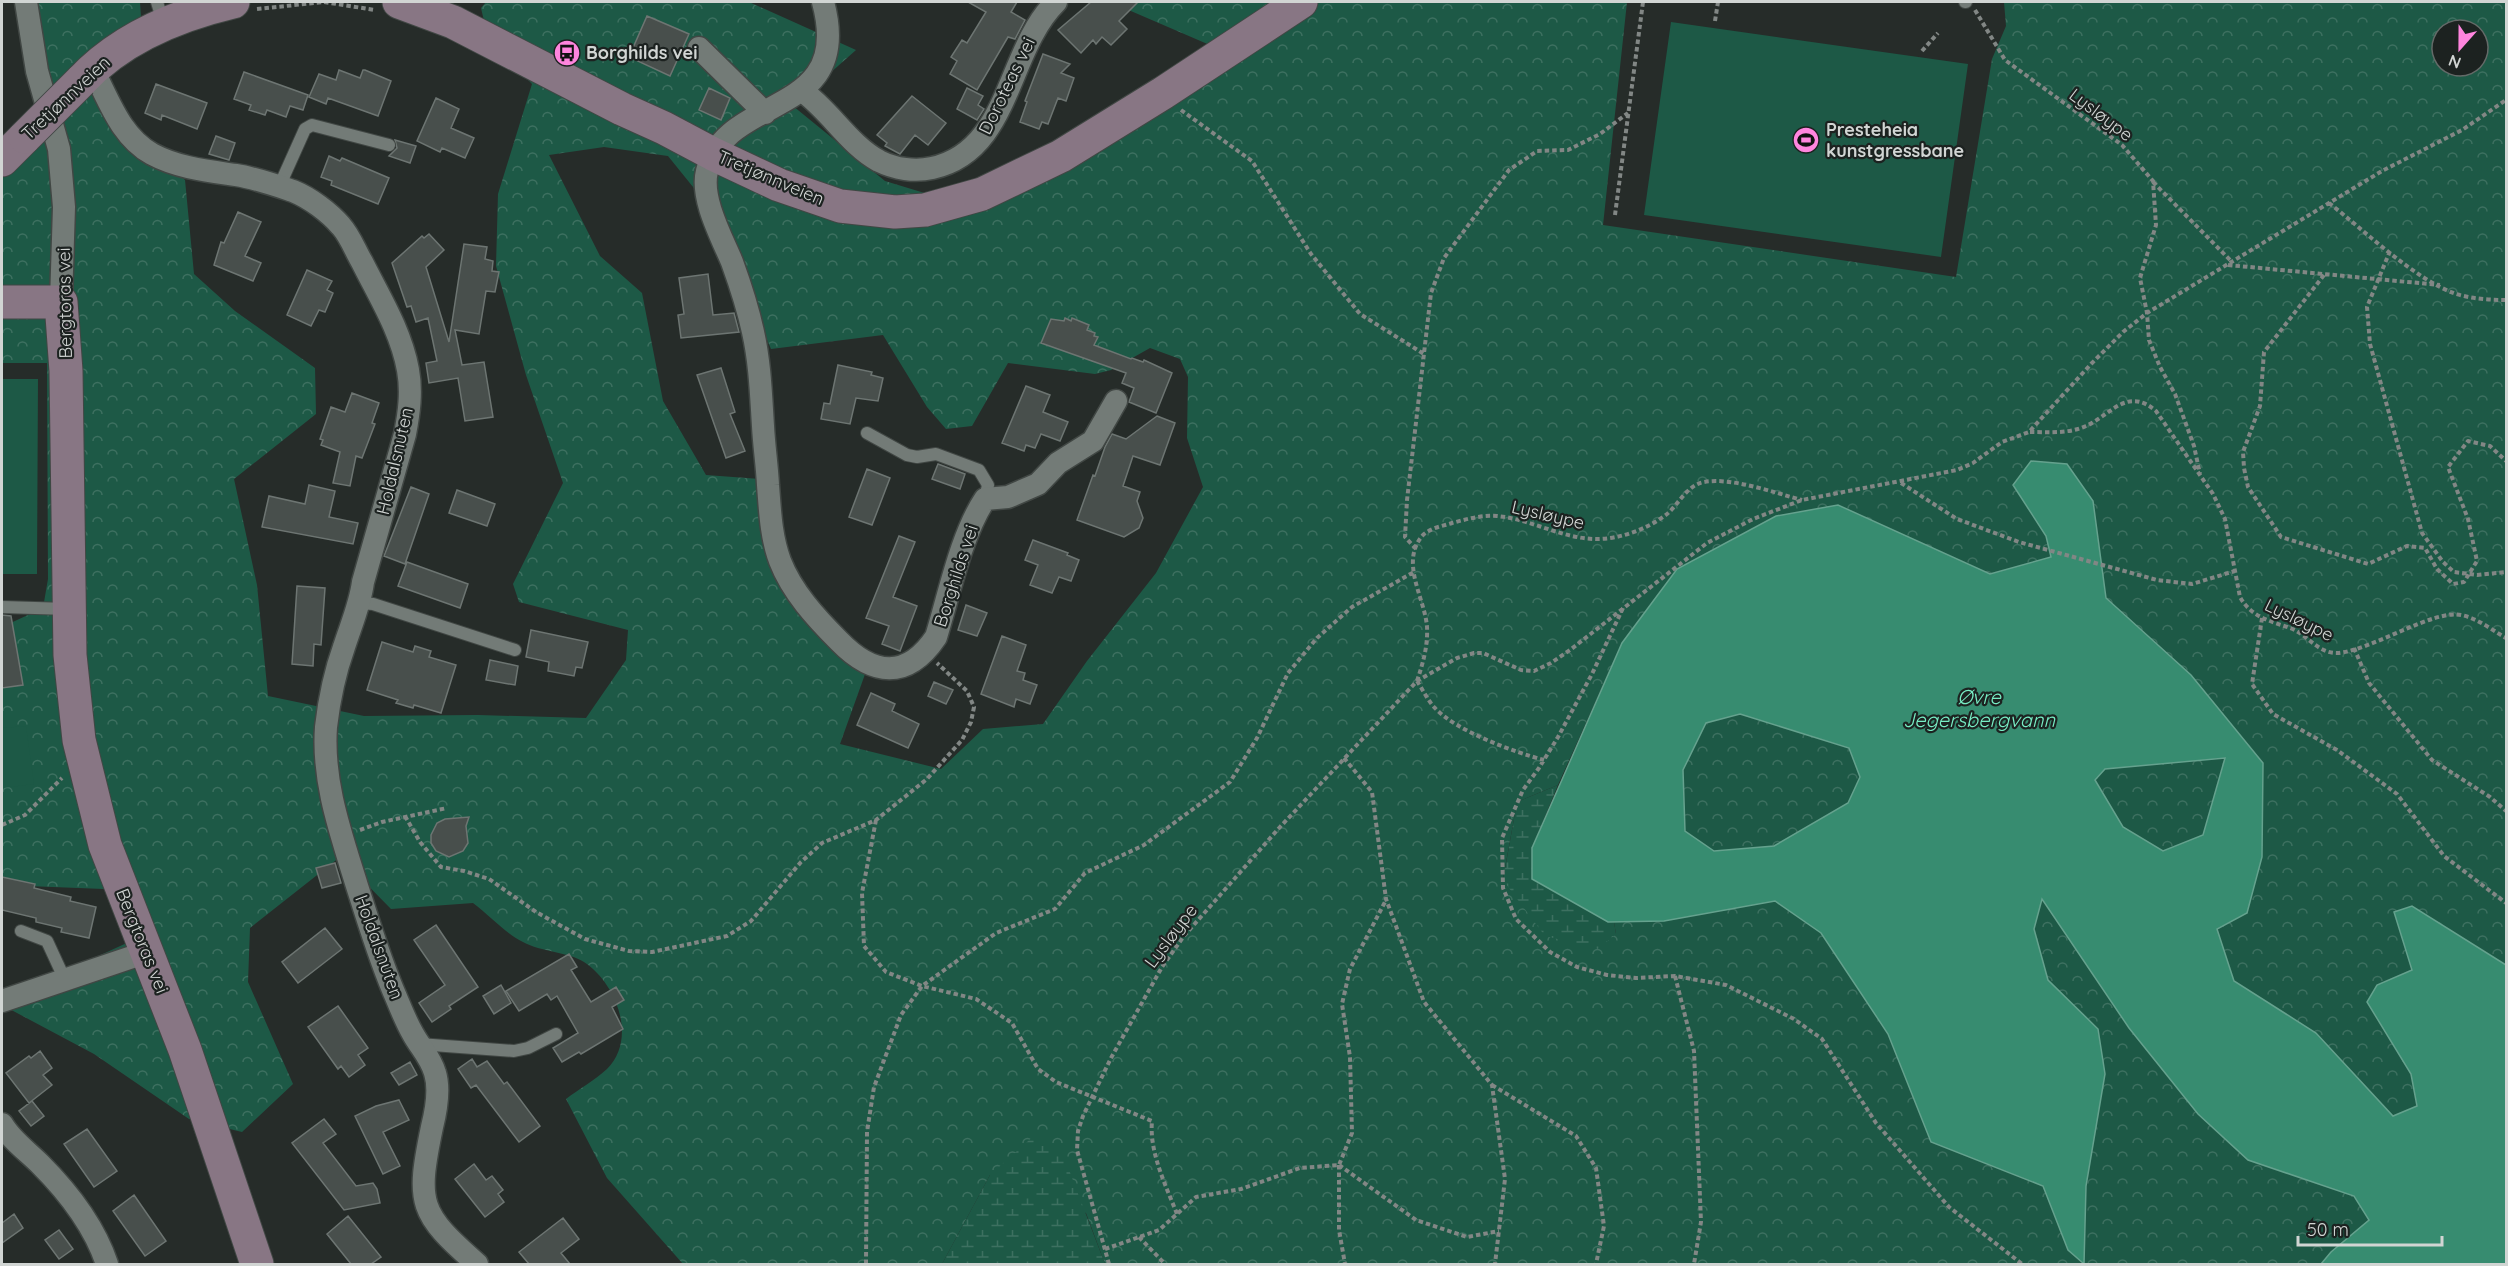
<svg xmlns="http://www.w3.org/2000/svg" width="2508" height="1266" font-family="Quicksand,sans-serif">
	<defs>
		<pattern id="forest-crowns" width="20" height="18" patternUnits="userSpaceOnUse" patternTransform="scale(1.5)"><rect width="20" height="18" fill="#1d5946"/><path d="M2 6a3 3 0 1 1 6 0M12 15a3 3 0 1 1 6 0" fill="none" stroke="#3d7060"/></pattern>
		<pattern id="wetland-marsh" width="20" height="14" patternUnits="userSpaceOnUse" patternTransform="scale(1.5)"><rect width="20" height="14" fill="#1d5946"/><path d="M1 5h8M5 5V1M11 12h8M15 12V8" fill="none" stroke="#3d7060"/></pattern>
	</defs>
	<rect width="100%" height="100%" fill="#262c29"/>
	<path fill="url(#forest-crowns)" fill-rule="evenodd" d="M34 2H140L141 17 98 68 104 101 185 180 194 274 235 311 315 368 316 414 234 479 257 585 268 696 364 716 478 715 586 718 626 660 628 630 519 602 513 584 563 483 526 375 496 266 498 194 532 84 488 38 481 8 486 2H749L856 50 793 106 885 181 964 205 1226 52 1110 2H1627L1603 225 1956 277 1992 59 2006 26 2004 2H2506V965L2488 955 2412 970 2377 985 2367 1002 2411 1074 2417 1107 2393 1116 2316 1033 2234 981 2217 929 2263 763 2191 675 2106 598 2093 501 2013 485 2046 536 2051 557 1990 574 1838 505 1622 643 1558 785 1517 802 1503 879 1616 934 1614 922 1664 921 1775 901 1821 933 1888 1034 1931 1142 2043 1186 2068 1250 2083 1264H1105L1086 1213 990 1175 942 1264H683L607 1178 566 1099C579 1089 595 1080 607 1069 638 1038 616 983 584 962 569 952 541 952 523 942 505 933 489 915 473 903L391 909 340 857 250 928 248 982 293 1084 242 1132 189 1119 94 1054 2 1005V1000L129 942 104 889 2 885V627L43 608 48 579 47 363H2V143L41 108ZM2442 30H2478V66H2442ZM604 147 668 156 710 208 771 349 883 335 927 407 946 429 972 426 1008 363 1095 374 1111 370 1150 348 1180 359 1188 377 1187 438 1203 487 1156 573 1087 661 1043 724 983 729 941 769 840 744 869 663 800 586 760 479 706 475 663 401 642 293 600 256 549 155Z
		M1740 714 1849 748 1860 777 1848 803 1774 846 1714 851 1685 831 1683 770 1706 723Z
		M2225 758 2203 835 2163 851 2123 827 2094 780 2105 769Z
		M2042 898 2129 1028 2198 1114 2248 1160 2354 1196 2370 1220 2331 1252 2321 1264H2084L2086 1186 2105 1074 2098 1029 2048 980 2034 929Z"/>
	<path fill="url(#wetland-marsh)" d="M1558 785 1532 848 1608 922H1614L1616 934 1598 949 1545 936 1503 880 1517 802Z
		M1036 1134 1061 1149 1105 1264H942L990 1175Z"/>
	<path fill="#1d5946" d="M1671 22 1968 64 1941 257 1644 215Z
		M2 379H38L37 574H2Z
		M26 726 34 784 2 788V728Z"/>
	<path fill="#378c70" stroke="#65a28e" stroke-width="1.5" fill-rule="evenodd" d="M2031 461 2067 464 2093 501 2106 598 2191 675 2263 763 2262 857 2247 913 2217 929 2234 981 2316 1033 2393 1116 2417 1106 2411 1074 2367 1002 2377 985 2412 970 2394 912 2412 906 2506 965V1264H2321L2331 1252 2369 1220 2354 1196 2248 1160 2198 1114 2129 1028 2042 899 2034 929 2048 980 2098 1029 2105 1074 2086 1186 2084 1264 2068 1250 2043 1186 1931 1142 1888 1034 1821 933 1775 901 1664 921 1608 922 1532 879V848L1622 643 1677 569 1776 516 1838 505 1990 574 2051 557 2046 536 2013 485ZM1740 714 1849 748 1860 777 1848 803 1774 846 1714 851 1685 831 1683 770 1706 723ZM2225 758 2203 835 2163 851 2123 827 2095 780 2105 769Z"/>
	<path fill="#484f4c" stroke="#6d7572" stroke-width="1.5" d="M968 2H1017L1011 12 1025 20 1015 39 1008 37 977 90 950 74 957 61 951 57 962 40 967 43 986 12Z
		M1091 2H1138L1119 21 1127 29 1111 45 1102 37 1096 44 1093 40 1081 53 1058 30Z
		M647 16 689 34 670 76 629 57Z
		M1043 54 1070 64 1061 73 1074 78 1066 101 1058 98 1048 124 1042 122 1039 129 1020 122 1027 102 1025 101Z
		M339 70 360 78 363 70H365L391 81 378 116 328 98 326 104 309 97 319 74 336 80Z
		M244 72 308 95 303 110 290 106 286 117 267 110 265 115 249 110 251 105 234 99Z
		M156 84 207 103 197 129 162 115 161 120 145 113Z
		M709 88 730 98 721 120 699 110Z
		M967 88 983 96 978 105 984 109 977 120 957 109Z
		M912 96 946 123 928 145 915 135 900 154 885 146 887 143 877 135Z
		M436 98 459 109 451 128 474 138 465 158 442 148 440 152 417 141Z
		M216 136 235 143 229 160 209 154Z
		M395 140 416 146 410 163 389 156 397 148Z
		M329 156 340 161 342 158 389 178 378 204 331 185 332 181 321 177Z
		M238 212 261 222 245 256 261 263 253 281 214 265 221 242 224 243Z
		M429 234 444 250 426 267 449 342 464 244 487 247 485 259 493 261 492 271 499 272 495 292 486 291 479 334 455 330 462 365 484 362 493 417 465 421 458 378 429 383 426 363 437 361 428 318 416 322 411 306 407 307 392 263 422 236 424 238Z
		M307 270 332 281 327 290 333 293 325 312 319 310 311 326 287 315Z
		M708 274 713 315 734 313 739 332 681 338 678 315 684 314 679 278Z
		M1065 318 1071 321 1072 318 1089 325 1087 330 1095 333 1094 336 1098 337 1094 345 1131 359 1132 358 1143 362 1144 360 1172 373 1156 413 1129 402 1134 388 1122 383 1126 373 1041 343 1051 319 1064 321Z
		M838 365 872 372 871 375 883 378 878 401 856 398 850 424 821 419 824 403 830 404Z
		M721 368 735 412 730 414 745 451 726 458 697 375Z
		M1026 386 1050 395 1043 412 1068 422 1060 441 1041 434 1035 448 1026 445 1024 451 1002 443Z
		M352 393 379 403 372 423 375 424 362 458 356 456 350 486 333 483 340 452 321 445 323 440 320 439 331 407 345 412Z
		M1157 416 1175 423 1160 465 1133 456 1123 486 1140 492 1137 501 1143 518 1139 528 1124 537 1077 520 1093 475 1095 476 1105 447 1112 434 1126 439Z
		M938 464 965 474 960 489 932 479Z
		M867 469 890 478 872 525 849 517Z
		M309 485 335 491 329 517 358 523 353 544 262 527 269 496 305 504Z
		M411 487 429 494 405 564 384 556Z
		M457 490 495 504 487 526 449 513Z
		M899 536 915 542 893 597 917 606 900 651 882 644 889 626 866 618Z
		M1033 540 1068 553 1067 555 1079 560 1071 581 1059 577 1052 593 1030 585 1038 565 1025 560Z
		M407 562 468 584 460 608 398 586Z
		M297 586 325 588 321 645 314 644 313 666 292 664Z
		M966 605 987 613 977 636 958 630Z
		M2 615 11 616 23 685 2 688Z
		M531 630 588 642 582 668 576 667 574 676 548 671 549 662 526 657Z
		M1002 636 1026 645 1017 671 1025 673 1023 680 1037 685 1030 704 1016 699 1014 707 981 694Z
		M382 642 413 652 415 646 431 651 429 657 456 665 441 713 414 705 413 708 396 703 398 700 367 690Z
		M490 660 518 666 515 685 486 680Z
		M934 682 953 690 946 704 928 696Z
		M871 693 895 704 892 711 919 724 908 748 857 725Z
		M469 817 466 826 468 843 463 851 449 857 436 851 431 843V835L437 823 445 819Z
		M335 863 341 883 322 888 316 868Z
		M2 877 35 884 34 888 71 897 70 901 96 907 89 938 61 932 62 928 36 922V918L2 910Z
		M436 925 478 987 449 1006 451 1009 432 1022 419 1003 445 985 414 940Z
		M325 928 342 949 298 983 282 962Z
		M569 954 577 967 571 970 591 1002 616 987 624 1000 612 1007 623 1029 581 1054 579 1052 562 1062 553 1048 578 1033 557 996 551 1000 547 994 519 1011 506 991Z
		M501 985 511 1003 494 1014 483 996Z
		M338 1006 368 1048 358 1055 365 1065 349 1077 341 1066 338 1069 308 1027Z
		M40 1051 52 1068 43 1075 52 1085 29 1103 6 1073 29 1056 31 1058Z
		M472 1059 477 1067 487 1061 504 1084 507 1082 540 1126 519 1142 476 1085 471 1088 458 1069Z
		M410 1062 417 1075 399 1085 391 1073Z
		M399 1100 409 1120 383 1132 400 1166 383 1174 355 1116 376 1106Z
		M32 1101 44 1116 31 1126 19 1111Z
		M324 1119 336 1134 323 1143 356 1186 373 1183 377 1189 380 1203 344 1210 292 1143Z
		M87 1129 117 1171 94 1187 64 1144Z
		M474 1164 486 1180 492 1176 503 1190 498 1194 504 1202 485 1217 455 1179Z
		M134 1195 166 1241 145 1256 113 1211Z
		M14 1214 23 1228 2 1243V1223Z
		M348 1216 381 1257 371 1264H351L327 1234Z
		M563 1218 579 1239 561 1253 570 1264H529L519 1252Z
		M59 1230 73 1249 59 1259 45 1240Z"/>
	<g fill="none" stroke-linecap="round" stroke-linejoin="round">
		<defs>
			<path id="lane" d="M157 2 164 25
				M1965 2H1966
				M279 187 305 129 312 125 389 145
				M867 433 907 455 917 457 936 454 979 470 988 485 985 499
				M360 603 373 604 515 650
				M2 607 68 609
				M21 931 47 941 65 980
				M419 1044 514 1051 528 1048 556 1034"/>
			<path id="street" d="M26 2 37 71 59 149 64 207 61 302
				M823 2C855 120 726 92 707 171 700 198 722 238 732 262 740 284 748 309 753 332 760 363 761 395 763 426 764 446 767 465 768 485 770 511 771 537 780 561 792 592 816 618 839 641 873 676 907 680 936 637 949 595 961 535 985 499L1008 497 1038 484 1058 463 1093 441 1116 401
				M699 48 765 113
				M93 70C109 100 120 136 152 154 178 168 208 171 236 175 255 178 275 185 293 191 310 198 329 212 341 226 350 236 355 250 362 262 379 296 401 331 408 370 412 392 409 413 405 434L363 582C360 605 351 625 344 647 335 672 329 701 326 727 322 782 341 834 357 886 369 923 380 961 396 997 401 1009 406 1022 413 1034 420 1047 431 1058 435 1073 440 1089 436 1111 432 1127 416 1204 419 1213 477 1264
				M801 90C830 110 848 144 879 161 895 169 915 172 932 168 1011 151 1006 51 1056 2
				M2 1001 147 952
				M2 1124C11 1140 27 1151 40 1164 69 1193 94 1225 107 1264"/>
			<path id="secondary" d="M399 2 453 22 622 109 664 128 713 154 779 185 840 206 895 212 925 210 982 194 1061 156 1163 93 1301 2
				M81 81C120 39 178 15 233 2
				M2 160 25 137
				M2 302H61L66 371 70 655 79 740 105 845 185 1050 257 1264"/>
		</defs>
		<use href="#lane" stroke="#414744" stroke-width="14"/>
		<use href="#street" stroke="#414744" stroke-width="25"/>
		<use href="#secondary" stroke="#414744" stroke-width="35"/>
		<path stroke="#828785" stroke-width="4" stroke-dasharray="4.5 3" stroke-linecap="butt" d="M257 9 324 2 375 10
			M1975 10 2005 60 2122 145 2153 181 2156 225 2140 278 2147 313 2149 340 2160 367 2175 394 2194 446 2200 474
			M1715 21 1718 2
			M1922 51 1938 33
			M1181 110 1252 161 1311 254 1360 314 1424 354
			M2153 182 2232 262
			M2329 203C2365 231 2414 279 2456 294 2473 299 2490 300 2506 300
			M1615 215 1643 2
			M2390 251 2367 307 2370 344 2422 533 2443 562 2454 572 2477 575 2506 572
			M2228 265 2440 285
			M2324 275 2264 352 2260 406 2243 452 2244 468 2248 487 2281 537 2368 564 2407 546 2425 548 2437 569 2453 584 2464 582 2477 561 2468 519 2448 467 2468 441 2490 446 2506 461
			M2030 432C2047 432 2069 434 2086 426 2111 415 2127 386 2156 411L2213 494 2225 519 2240 597C2251 617 2270 621 2290 628 2307 634 2318 654 2338 653 2372 650 2434 609 2461 615 2477 618 2492 630 2506 638
			M1901 483 1957 519 2019 542 2157 580 2192 584 2235 571
			M1416 549 1405 537 1407 500 1431 293 1444 258 1509 170 1537 151 1568 150 1600 134 1628 113
			M1623 608 1592 674 1558 737 1539 768 1523 790 1502 838 1503 888 1516 919 1550 952 1577 967 1607 975 1636 978 1675 976 1726 985 1794 1019 1822 1039 1876 1123 1949 1207 2022 1264
			M2262 618 2252 684 2273 714 2337 750 2397 794 2444 856 2506 903
			M2354 648 2369 683 2432 760 2490 797 2506 811
			M1417 681C1423 663 1428 646 1427 627 1425 598 1399 562 1423 535 1430 528 1443 526 1452 523 1467 519 1481 515 1497 516 1530 519 1561 538 1594 539 1618 540 1648 529 1667 514 1679 504 1687 485 1704 482 1732 477 1775 493 1802 500
			M1417 681C1423 690 1428 701 1435 708 1456 731 1514 752 1544 760
			M1344 758 1372 792 1386 899 1424 1002 1492 1085 1505 1179 1495 1264
			M405 816 420 842 441 867 464 871 489 879 536 912 585 939 629 951 652 952 727 936 751 921 801 862 822 843 876 820 927 779 962 740 971 722 974 707 967 691 937 663
			M876 820 862 893 864 946 886 972 922 986 976 999 1012 1023 1038 1069 1056 1082 1152 1121C1149 1152 1166 1186 1177 1214
			M2 825 25 815 62 778
			M360 830 382 822 447 808
			M1675 976 1694 1051 1701 1222 1694 1264
			M1492 1085 1576 1136 1596 1168 1604 1226 1596 1264
			M1339 1165 1416 1220 1467 1237 1499 1231
			M1339 1165V1230L1345 1264
			M1139 1237 1165 1264
			M1105 1249 1159 1230 1196 1197 1241 1189 1300 1168 1339 1165 1352 1133 1350 1057 1342 1004 1350 969 1386 900
			M866 1264 867 1132 874 1087 901 1015 922 986 996 933 1055 909 1085 873 1144 845 1230 782 1257 738 1288 673 1317 638 1352 607 1414 572
			M1109 1264 1077 1150 1078 1131 1083 1116 1111 1058 1162 967 1184 936 1280 827 1417 681 1457 658 1474 653H1483L1521 670 1534 671 1551 663 1570 650 1707 543 1753 519 1802 500 1957 470 1973 463 2002 442 2029 432 2091 364 2123 332 2147 313 2382 171 2462 130 2506 100"/>
		<use href="#lane" stroke="#737b77" stroke-width="12"/>
		<use href="#street" stroke="#737b77" stroke-width="22"/>
		<use href="#secondary" stroke="#887684" stroke-width="33"/>
		<defs>
			<path id="secondary-bridge" d="M25 137 81 81"/>
		</defs>
		<use href="#secondary-bridge" stroke="#414744" stroke-width="35" stroke-linecap="butt"/>
		<use href="#secondary-bridge" stroke="#887684" stroke-width="33"/>
	</g>
	<defs>
		<symbol id="bus-disc" viewBox="-11 -11 22 22"><circle r="9.5" fill="#ff85de" stroke="#1c2220"/><path d="M-5-6H5V4H4V6H2V4H-2V6H-4V4H-5ZM-3.5-4V0h7V-4ZM-3.5 1.2v1.5H-2V1.2ZM2 1.2v1.5H3.5V1.2Z" fill="#111"/></symbol>
		<symbol id="stadium-disc" viewBox="-11 -11 22 22"><circle r="9.5" fill="#ff85de" stroke="#1c2220"/><path d="M0-5a6.5 5 0 1 0 0 10a6.5 5 0 1 0 0-10ZM-3.5-1.8h7v3.6h-7Z" fill="#111"/></symbol>
	</defs>
	<g fill-rule="evenodd">
		<use href="#bus-disc" x="552" y="38" width="30" height="30"/>
		<use href="#stadium-disc" x="1791" y="125" width="30" height="30"/>
	</g>
	<g text-anchor="middle" stroke-width="4.5" stroke-linejoin="round" paint-order="stroke">
		<g font-size="18" font-weight="bold" fill="#d1d5d3" stroke="#1c2220" text-anchor="start">
			<text x="586" y="59">Borghilds vei</text>
			<text x="1826" y="136">Presteheia<tspan x="1826" dy="21">kunstgressbane</tspan></text>
		</g>
		<g font-size="18" fill="#d1d5d3" stroke="#1c2220">
			<text transform="translate(1007 86) rotate(-64)" y="6">Doroteas vei</text>
			<text transform="translate(66 98) rotate(-43)" y="6">Tretjønnveien</text>
			<text transform="translate(2101 115) rotate(37)" y="6">Lysløype</text>
			<text transform="translate(771 178) rotate(23)" y="6">Tretjønnveien</text>
			<text transform="translate(65 303) rotate(-91)" y="6">Bergtoras vei</text>
			<text transform="translate(395 461) rotate(-77)" y="6">Holdalsnuten</text>
			<text transform="translate(1548 515) rotate(13)" y="6">Lysløype</text>
			<text transform="translate(956 576) rotate(-72)" y="6">Borghilds vei</text>
			<text transform="translate(2299 620) rotate(26)" y="6">Lysløype</text>
			<text transform="translate(1171 936) rotate(-53)" y="6">Lysløype</text>
			<text transform="translate(142 941) rotate(68)" y="6">Bergtoras vei</text>
			<text transform="translate(379 947) rotate(70)" y="6">Holdalsnuten</text>
		</g>
		<g font-size="20" font-style="italic" fill="#78eec5" stroke="#1c2220">
			<text x="1979" y="704">Øvre<tspan x="1979" dy="23">Jegersbergvann</tspan></text>
		</g>
	</g>
	<rect width="2508" height="1266" fill="none" stroke="#d1d5d3" stroke-width="6"/>
	<g transform="translate(2460 48) rotate(201)"><circle r="28" fill="#1c2220" stroke="#646a68" stroke-width="1.5"/>
	<path d="M0-4.5L10 22L0 15L-10 22Z" fill="#ff85de"/>
	<text y="-9" font-size="16" font-weight="bold" text-anchor="middle" fill="#d1d5d3">N</text>
	</g>
	<path d="M2298 1236v9h144v-9" fill="none" stroke="#d1d5d3" stroke-width="3"/>
	<text x="2307" y="1236" font-size="18" fill="#d1d5d3" stroke="#1c2220" stroke-width="4.5" paint-order="stroke">50 m</text>
</svg>
